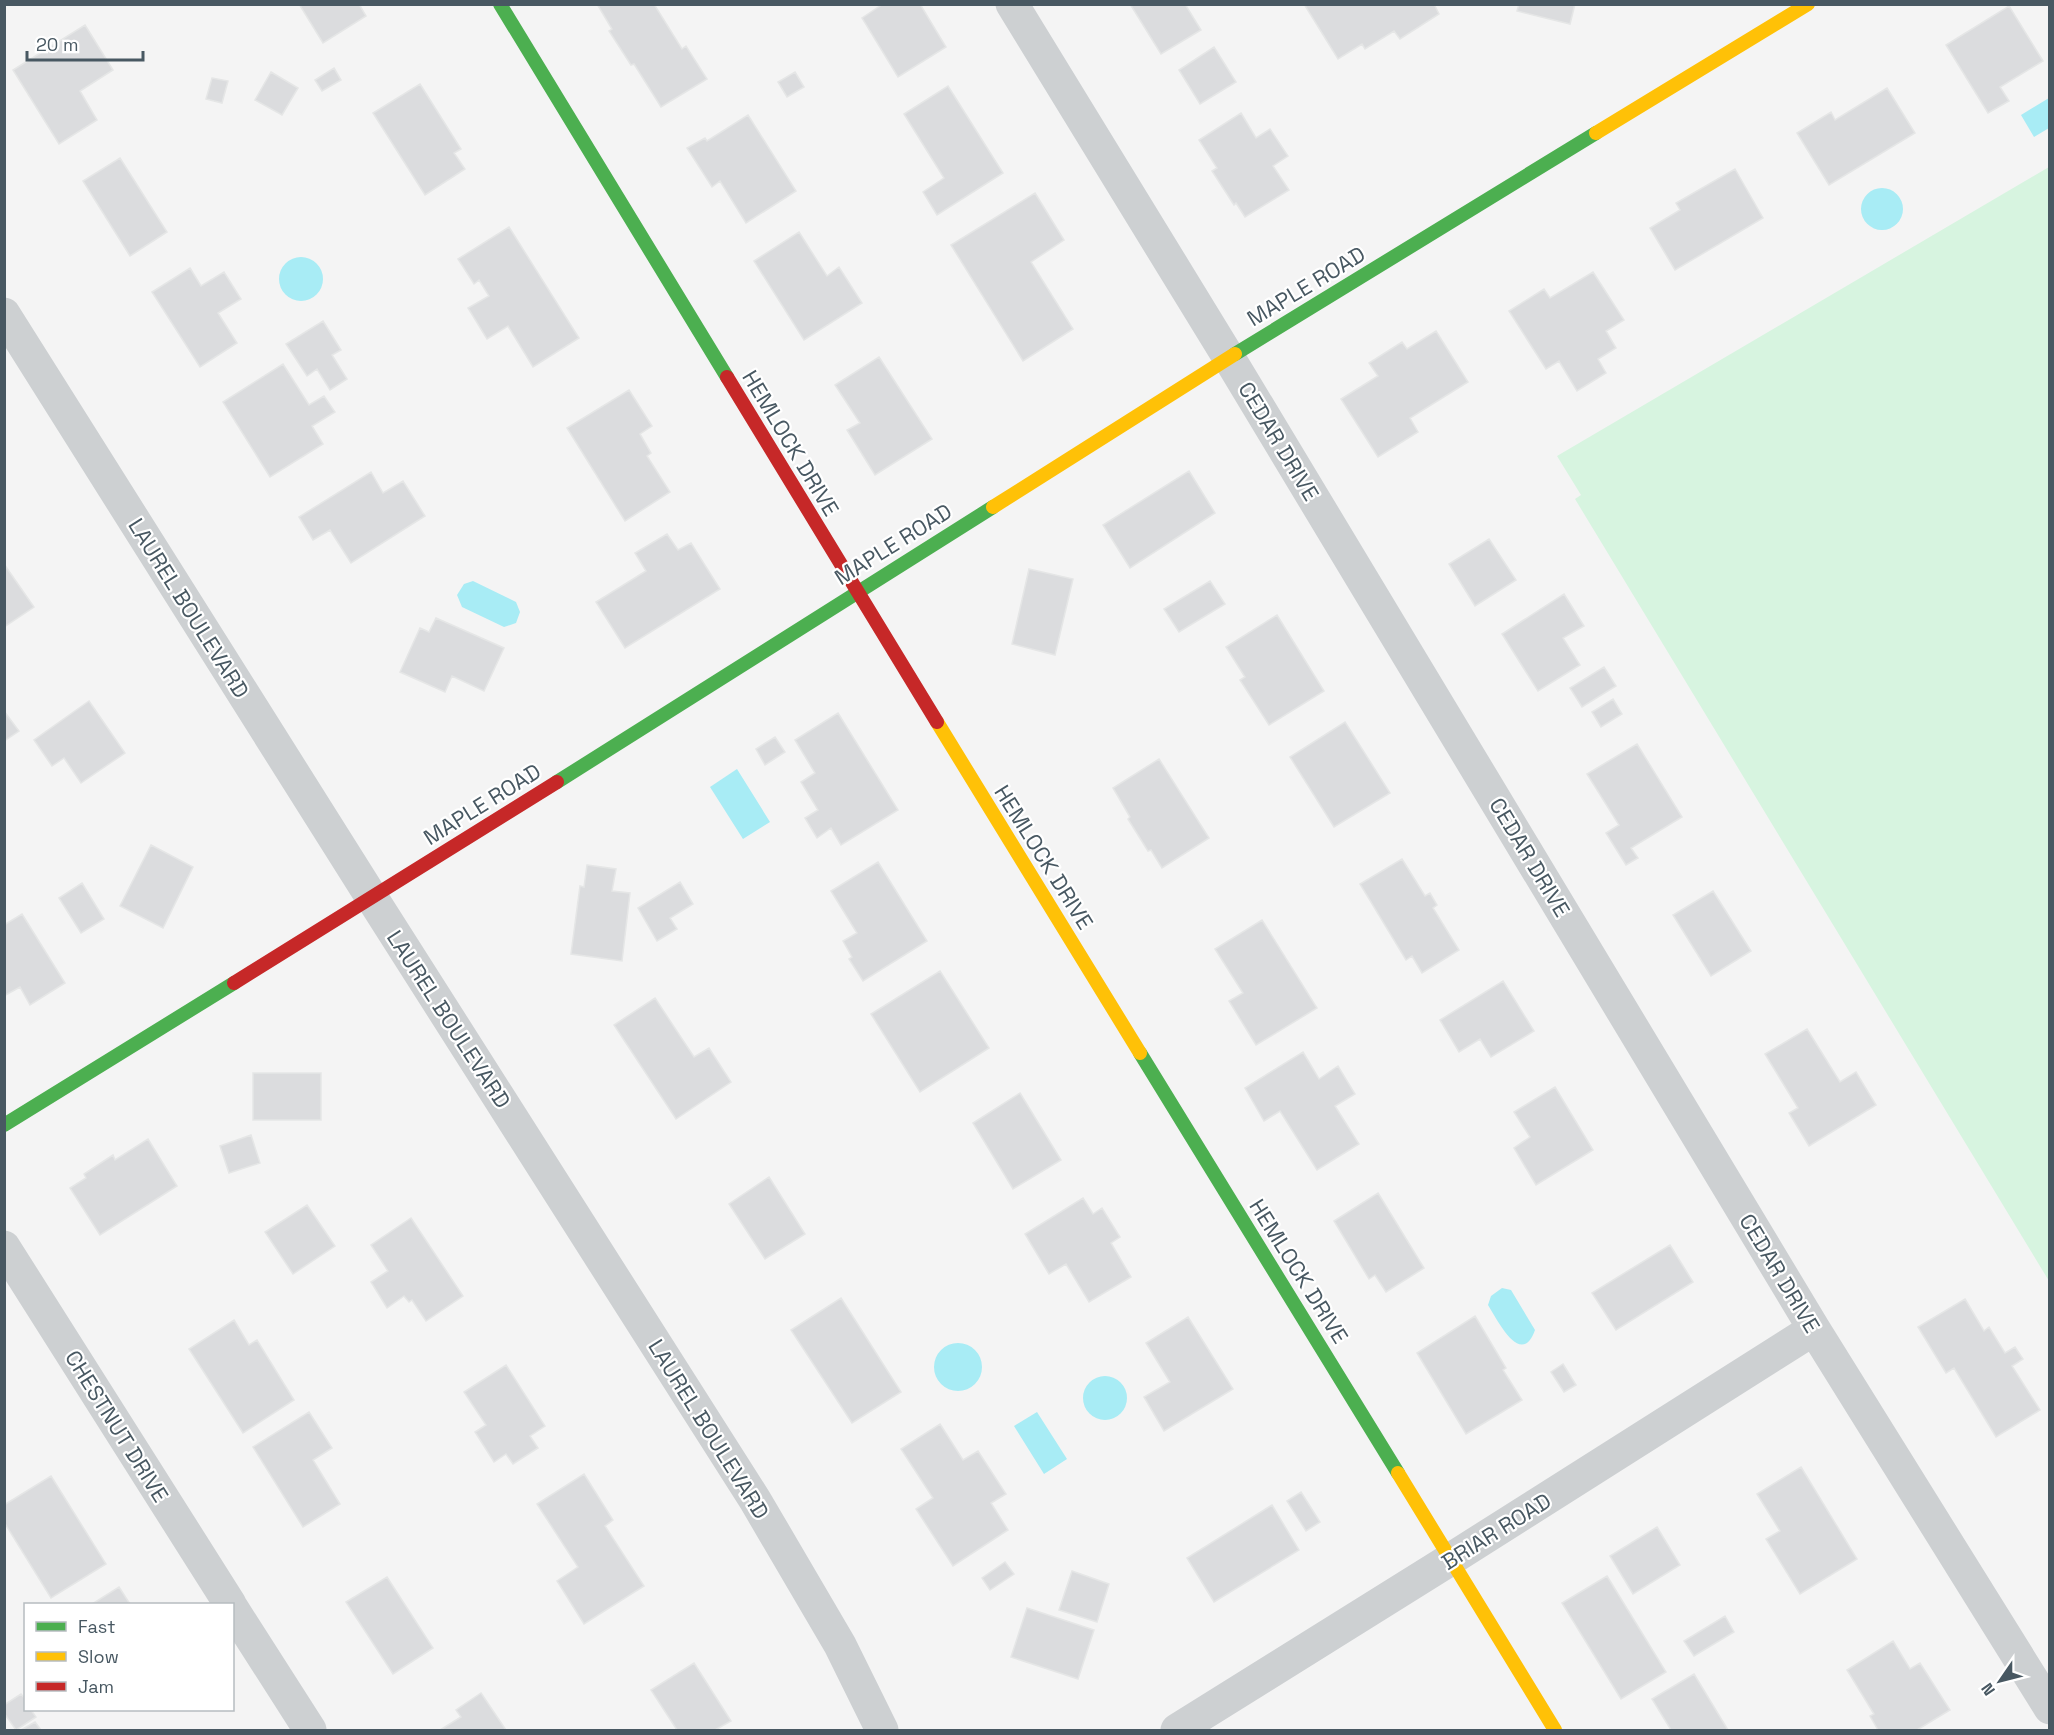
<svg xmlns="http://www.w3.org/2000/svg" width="2054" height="1735" font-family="'Space Grotesk',sans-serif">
	<rect width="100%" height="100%" fill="#f4f4f4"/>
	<path fill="#d7f4e0" d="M2049 167V1281L1575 499 1581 495 1557 456Z"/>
	<path fill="#a8ecf5" d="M2049 98V128L2034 137 2021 115Z
		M1861 209a21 21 0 1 1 42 0a21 21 0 1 1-42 0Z
		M279 279a22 22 0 1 1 44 0a22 22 0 1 1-44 0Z
		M473 581 516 602 520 612 516 623 504 627 462 607 457 595 464 584Z
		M737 769 770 822 743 839 710 787Z
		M1502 1288 1511 1290 1535 1330C1521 1369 1497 1319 1488 1305L1491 1296Z
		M934 1367a24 24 0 1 1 48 0a24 24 0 1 1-48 0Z
		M1083 1398a22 22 0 1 1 44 0a22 22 0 1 1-44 0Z
		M1037 1412 1067 1459 1044 1474 1014 1426Z"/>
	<path fill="#dbdcde" stroke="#e5e6e6" stroke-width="1.5" d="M299 4H359L366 16 323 43Z
		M597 4H654L682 49 686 46 707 79 661 107 634 64 631 65 609 31 612 29Z
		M883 4H920L946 47 898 77 862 18Z
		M1130 4H1185L1201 30 1161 54Z
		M1304 4H1434L1439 14 1400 39 1394 31 1365 49 1362 44 1338 59Z
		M1519 4H1575L1570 24 1517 11Z
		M2009 6 2043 61 2000 87 2009 101 1988 113 1946 45Z
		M85 25 113 70 80 91 97 120 59 144 13 70Z
		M1214 47 1236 82 1200 104 1179 70Z
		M334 68 341 80 322 91 315 80Z
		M271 72 298 88 282 115 255 100Z
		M795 72 804 87 787 97 778 82Z
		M212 78 228 81 222 103 206 99Z
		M420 84 461 149 454 153 465 169 425 195 373 113Z
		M948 86 1003 173 937 215 923 192 944 178 904 114Z
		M1887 88 1915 133 1829 185 1797 133 1831 112 1835 120Z
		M1241 113 1256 138 1270 129 1288 156 1273 166 1289 190 1245 217 1236 203 1234 205 1212 171 1217 168 1199 140Z
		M748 115 796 191 746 223 720 181 712 187 687 148 705 138 707 141Z
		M120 158 167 232 130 256 83 181Z
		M1735 169 1763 218 1675 270 1650 228 1680 210 1676 203Z
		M1035 193 1064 240 1031 262 1073 329 1023 361 951 245Z
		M509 227 579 338 533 367 508 326 487 339 468 308 489 296 479 280 474 284 458 259Z
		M799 232 827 276 839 267 862 303 804 340 754 261Z
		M190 268 201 286 224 272 241 299 218 313 237 343 200 367 152 292Z
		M1593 272 1624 320 1606 331 1616 348 1598 359 1606 373 1577 391 1559 361 1546 369 1509 311 1544 289 1550 298Z
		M323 321 341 350 332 355 347 379 330 390 317 369 307 376 286 344Z
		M1436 331 1468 382 1410 418 1418 432 1378 457 1341 399 1378 376 1369 363 1402 342 1407 349Z
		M879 357 932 439 875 475 847 430 860 423 835 385Z
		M283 364 309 405 324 396 335 412 312 426 323 444 270 477 223 402Z
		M629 390 652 426 640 434 651 453 647 456 670 492 625 521 567 428Z
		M1189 471 1215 513 1130 568 1103 525Z
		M371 472 383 493 403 481 425 516 351 563 330 530 313 540 299 517Z
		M667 534 678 550 691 543 720 589 625 648 596 602 646 571 635 553Z
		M1489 539 1516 580 1475 606 1449 564Z
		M4 564 34 607 4 627Z
		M1029 569 1073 579 1055 655 1012 644Z
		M1210 581 1225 604 1179 632 1164 609Z
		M1564 594 1584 626 1563 638 1580 665 1538 691 1502 634Z
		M1277 615 1324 691 1269 725 1240 680 1245 677 1226 647Z
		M436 618 504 648 484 691 452 676 445 692 400 672 420 628 429 632Z
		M1604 667 1616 686 1582 707 1570 688Z
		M1613 699 1622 714 1601 727 1592 712Z
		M89 701 125 753 81 783 64 758 52 766 34 740Z
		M4 711 19 731 4 741Z
		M838 713 898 810 841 845 831 828 817 838 805 818 818 810 801 782 815 773 795 740Z
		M1345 722 1390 793 1334 827 1290 757Z
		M775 737 785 752 765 765 756 749Z
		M1637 744 1682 817 1631 848 1638 858 1626 865 1606 833 1619 825 1587 774Z
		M1159 759 1209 838 1162 868 1151 850 1148 851 1128 819 1130 817 1113 788Z
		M151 845 193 867 163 928 120 906Z
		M1402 859 1425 896 1430 893 1437 905 1433 908 1459 950 1422 973 1412 956 1406 960 1360 884Z
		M878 862 927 941 863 981 849 959 852 957 843 941 857 933 831 891Z
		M587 865 616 869 612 891 630 893 622 961 571 954 580 886 584 887Z
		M680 882 693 904 670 918 677 929 657 941 638 908Z
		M82 883 104 919 81 933 59 898Z
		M1713 891 1751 951 1711 976 1673 915Z
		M22 914 65 983 30 1005 20 987 4 996V925Z
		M1262 920 1317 1008 1256 1045 1229 1001 1243 993 1215 949Z
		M940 971 989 1048 920 1092 871 1014Z
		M1503 981 1534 1031 1491 1057 1480 1039 1459 1052 1440 1020Z
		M655 998 694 1057 709 1048 731 1082 676 1119 614 1025Z
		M1807 1029 1840 1082 1856 1072 1876 1105 1809 1146 1789 1113 1798 1108 1765 1054Z
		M1303 1052 1319 1079 1338 1066 1355 1094 1335 1106 1359 1144 1317 1170 1280 1111 1264 1121 1245 1088Z
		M253 1073H321V1120H253Z
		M1555 1087 1593 1150 1536 1185 1514 1148 1530 1137 1514 1112Z
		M1020 1093 1061 1160 1013 1189 973 1123Z
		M251 1135 260 1163 229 1173 220 1146Z
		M148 1139 177 1186 100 1235 70 1188 86 1178 84 1174 113 1155 115 1160Z
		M769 1177 805 1234 765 1259 729 1204Z
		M1378 1193 1424 1268 1386 1292 1375 1275 1369 1279 1334 1221Z
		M1083 1198 1093 1214 1102 1208 1120 1237 1111 1243 1131 1277 1089 1302 1066 1264 1049 1274 1025 1234Z
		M307 1205 335 1246 293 1274 265 1232Z
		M411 1218 463 1296 426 1321 412 1300 409 1302 404 1296 387 1308 371 1282 388 1271 371 1245Z
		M1670 1245 1693 1282 1616 1330 1592 1293Z
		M841 1298 901 1392 852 1423 791 1330Z
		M1965 1299 1984 1331 1989 1327 2005 1353 2015 1347 2023 1359 2012 1366 2040 1410 1996 1437 1954 1368 1946 1373 1918 1327Z
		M1475 1316 1506 1368 1503 1370 1522 1400 1466 1434 1417 1353Z
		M1188 1317 1233 1389 1164 1431 1144 1397 1170 1382 1146 1343Z
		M234 1320 249 1345 257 1340 294 1400 243 1433 189 1349Z
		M1563 1364 1576 1385 1564 1392 1551 1372Z
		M506 1365 545 1426 530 1436 538 1448 513 1464 506 1454 494 1462 475 1432 486 1425 464 1392Z
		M309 1412 332 1448 313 1460 340 1504 303 1527 253 1447Z
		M940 1424 963 1460 978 1451 1006 1494 991 1503 1008 1530 953 1566 916 1509 933 1498 901 1449Z
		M1801 1467 1857 1559 1800 1594 1766 1539 1780 1531 1757 1494Z
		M584 1474 613 1520 605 1526 644 1586 584 1624 557 1581 578 1567 537 1504Z
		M51 1476 106 1564 51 1598 4 1522V1505Z
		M1301 1492 1320 1522 1306 1531 1287 1501Z
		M1272 1505 1299 1550 1214 1602 1187 1558Z
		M1657 1527 1680 1565 1633 1594 1610 1556Z
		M1005 1562 1014 1574 990 1590 982 1578Z
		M1072 1571 1109 1584 1097 1622 1059 1610Z
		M1607 1576 1666 1672 1621 1699 1562 1603Z
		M387 1577 433 1648 393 1674 346 1602Z
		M119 1587 130 1604H92Z
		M1027 1608 1094 1630 1078 1679 1011 1657Z
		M1725 1616 1734 1632 1694 1656 1684 1641Z
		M1893 1641 1910 1669 1920 1663 1950 1710 1917 1730H1878L1870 1716 1874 1714 1847 1670Z
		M694 1663 731 1721 715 1730H677L651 1690Z
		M1694 1674 1728 1730H1671L1652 1699Z
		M481 1693 506 1730H440L461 1717 456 1710Z
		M21 1694 26 1700V1710H31L36 1717 16 1730 4 1713V1705Z
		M35 1722 41 1730H21Z"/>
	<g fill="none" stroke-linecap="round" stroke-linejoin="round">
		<path stroke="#cdd0d2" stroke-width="33" d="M1012 4 1229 358 1814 1329 2050 1708
			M4 314 372 898 755 1500 840 1645 882 1730
			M4 1247 230 1604
			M232 1608 310 1730
			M1177 1730 1451 1559 1814 1329"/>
		<path stroke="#4caf50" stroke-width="14" d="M500 4 727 377
			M1235 354 1596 133
			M557 782 993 507
			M1140 1053 1398 1473
			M4 1125 234 983"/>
		<path stroke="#ffc107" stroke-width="14" d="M1596 133 1808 4
			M993 507 1235 354
			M937 722 1140 1053
			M1398 1473 1555 1730"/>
		<path stroke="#c62828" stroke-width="14" d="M727 377 937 722
			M234 983 557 782"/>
	</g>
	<g text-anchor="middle" stroke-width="4.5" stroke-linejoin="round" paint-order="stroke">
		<g font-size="22" fill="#485862" stroke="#fff">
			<text transform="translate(1306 286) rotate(-31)" y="8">MAPLE ROAD</text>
			<text transform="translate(1279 441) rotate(59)" y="8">CEDAR DRIVE</text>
			<text transform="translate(791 443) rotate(59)" y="8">HEMLOCK DRIVE</text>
			<text transform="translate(893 544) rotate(-32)" y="8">MAPLE ROAD</text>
			<text transform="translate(189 608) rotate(58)" y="8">LAUREL BOULEVARD</text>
			<text transform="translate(482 804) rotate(-32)" y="8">MAPLE ROAD</text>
			<text transform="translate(1044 857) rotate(58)" y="8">HEMLOCK DRIVE</text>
			<text transform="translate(1530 857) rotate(59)" y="8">CEDAR DRIVE</text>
			<text transform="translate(449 1019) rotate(57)" y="8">LAUREL BOULEVARD</text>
			<text transform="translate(1299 1271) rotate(58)" y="8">HEMLOCK DRIVE</text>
			<text transform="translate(1780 1273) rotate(59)" y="8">CEDAR DRIVE</text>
			<text transform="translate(117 1426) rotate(58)" y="8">CHESTNUT DRIVE</text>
			<text transform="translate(709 1429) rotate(58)" y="8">LAUREL BOULEVARD</text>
			<text transform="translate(1496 1531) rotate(-32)" y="8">BRIAR ROAD</text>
		</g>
	</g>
	<rect width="2054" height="1735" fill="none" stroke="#485862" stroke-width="12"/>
	<rect x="24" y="1603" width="210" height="108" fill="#ffffff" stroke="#b6bcc0" stroke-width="1.5"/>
	<rect x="36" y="1622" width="30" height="9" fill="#4caf50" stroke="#b6bcc0" stroke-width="1.5"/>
	<text x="78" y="1633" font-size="18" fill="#485862">Fast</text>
	<rect x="36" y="1652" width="30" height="9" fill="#ffc107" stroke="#b6bcc0" stroke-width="1.5"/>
	<text x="78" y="1663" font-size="18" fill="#485862">Slow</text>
	<rect x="36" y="1682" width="30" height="9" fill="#c62828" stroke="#b6bcc0" stroke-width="1.5"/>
	<text x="78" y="1693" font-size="18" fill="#485862">Jam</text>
	<g transform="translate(2000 1681) rotate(235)" stroke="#ffffff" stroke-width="4.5" paint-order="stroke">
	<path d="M0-4.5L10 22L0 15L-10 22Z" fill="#485862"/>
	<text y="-9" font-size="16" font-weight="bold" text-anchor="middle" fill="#485862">N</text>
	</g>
	<path d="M27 51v9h116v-9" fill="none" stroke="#485862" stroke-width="3"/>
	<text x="36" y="51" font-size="18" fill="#485862" stroke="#ffffff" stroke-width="4.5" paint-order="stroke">20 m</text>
</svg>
